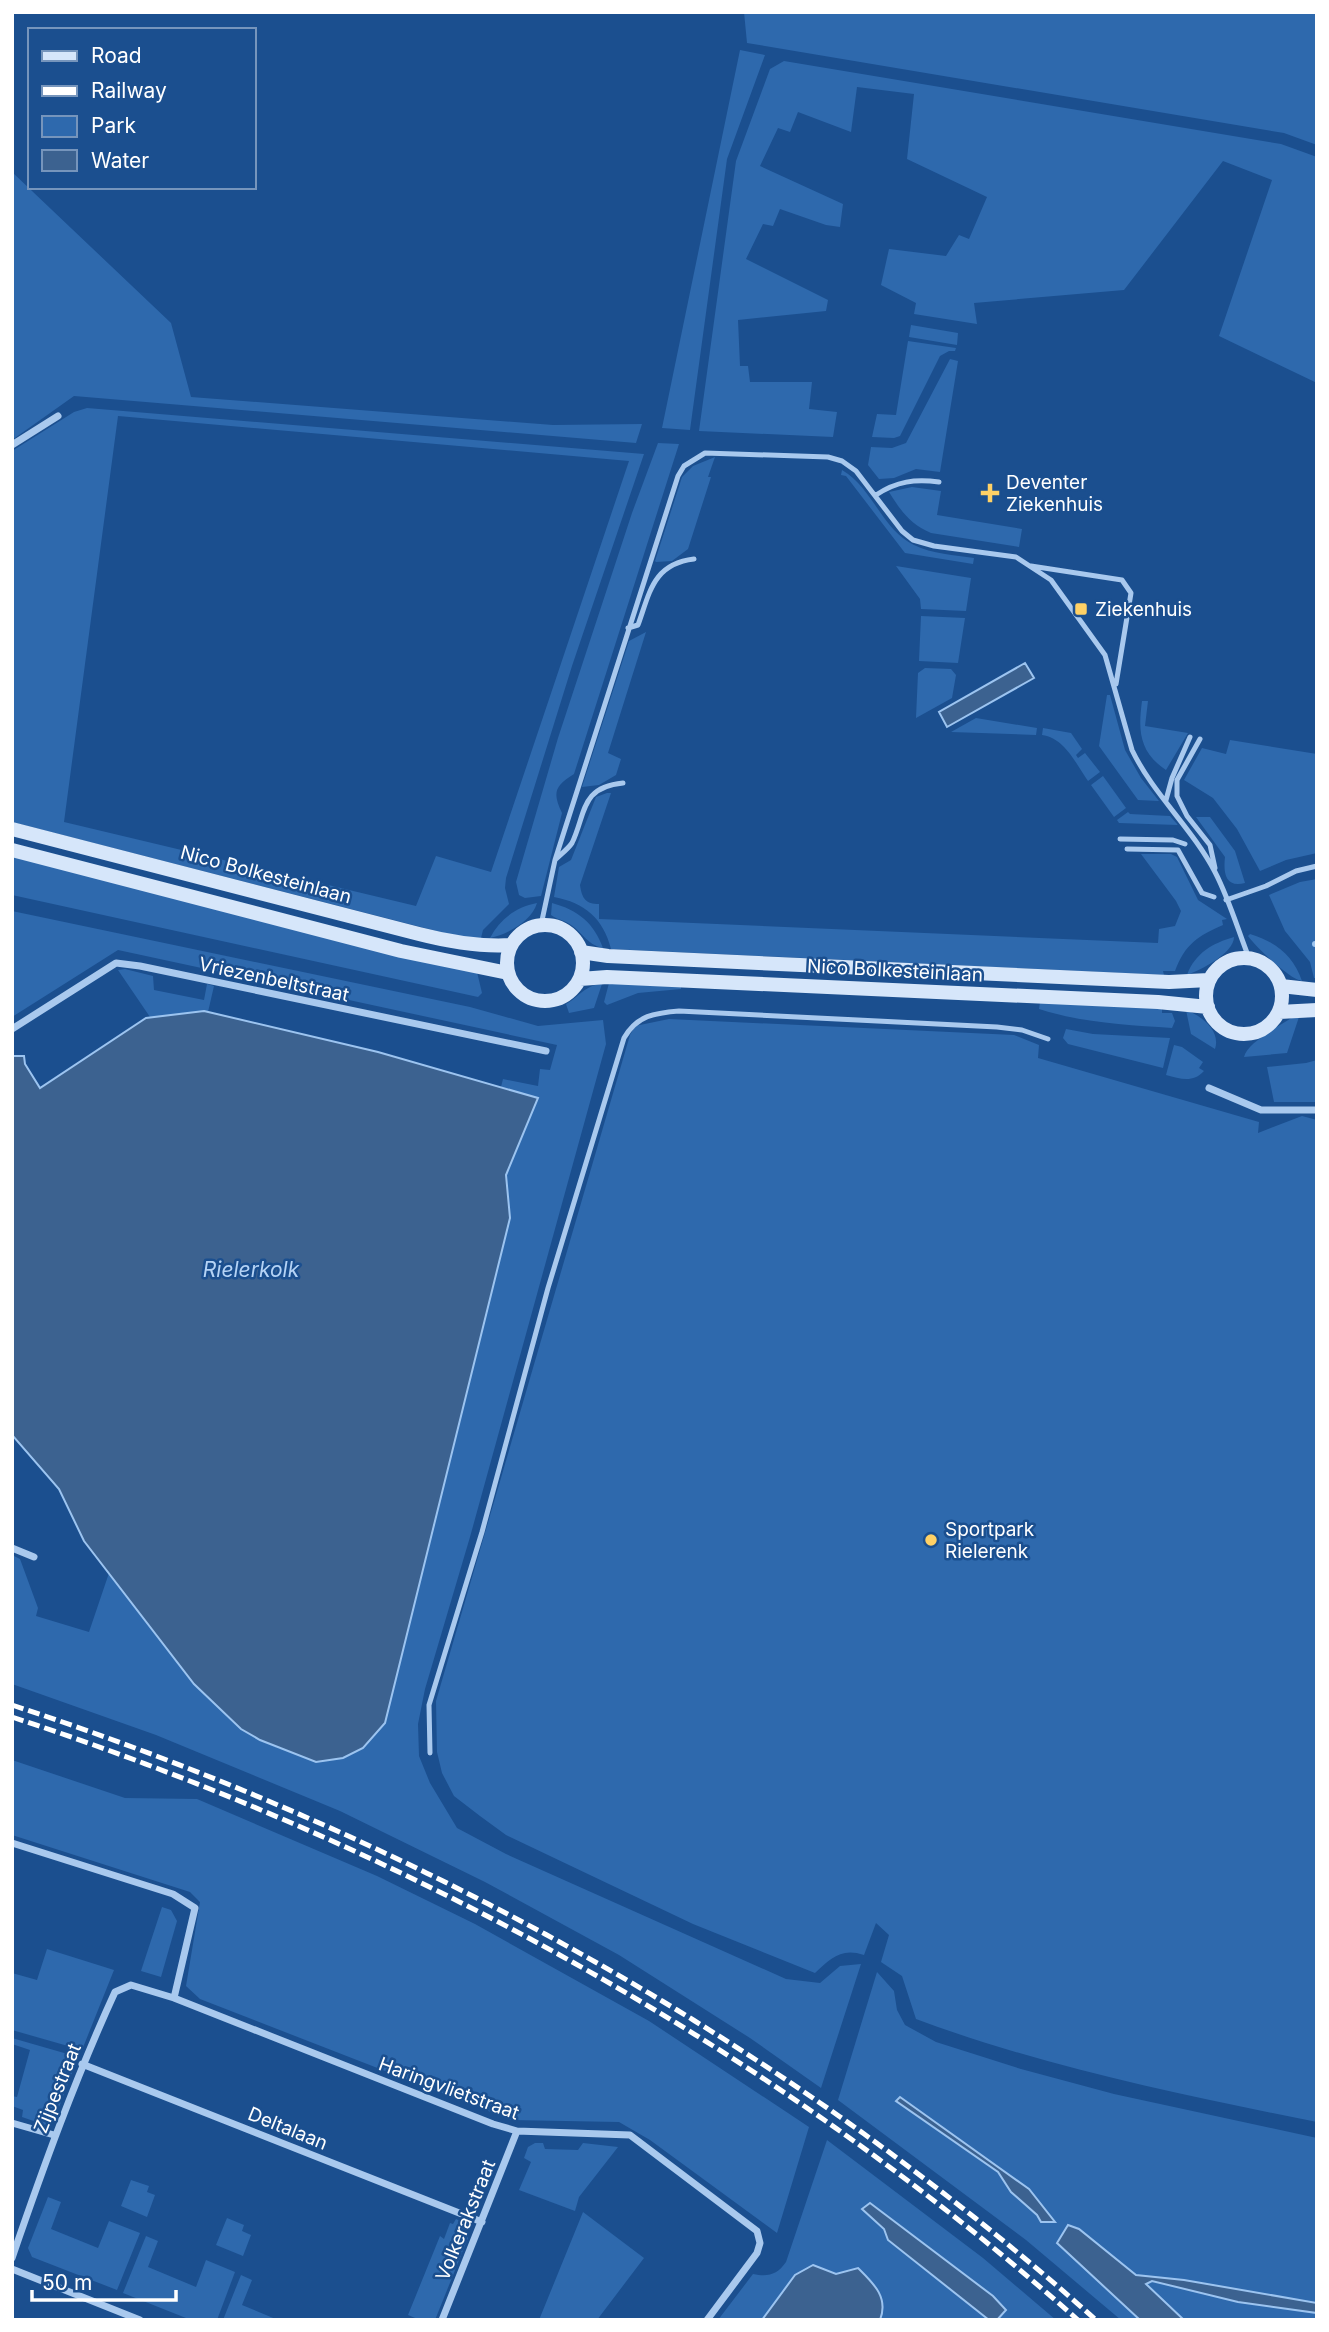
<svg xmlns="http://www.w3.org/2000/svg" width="1329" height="2332" font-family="Inter,sans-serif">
	<rect width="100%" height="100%" fill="#1b4f8f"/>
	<path fill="#2e69ad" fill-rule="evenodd" d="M744 12H1317V145L1284 133 747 43Z
		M740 50 765 55 727 159 690 430 662 428Z
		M784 61 1281 144 1317 157V383L1219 336 1272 180 1223 161 1124 290 974 303 977 324 914 314 916 303 881 285 889 249 946 256 959 235 969 239 987 197 907 159 914 94 857 87 851 132 798 112 790 132 778 128 760 166 843 204 840 227 826 225 780 209 773 226 763 224 746 259 828 300 826 311 738 320 740 366H748L750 382H812L809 409 837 412 833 437 699 431 736 161 770 69Z
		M12 172 171 323 191 397 553 425 642 424 636 443 74 396 12 440Z
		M911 325 958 333 957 345 909 337Z
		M908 341 956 348 955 351H949L940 356 900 436 894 438 872 437 877 414 896 415Z
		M950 359 958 361 940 472 916 469 894 478 879 479 868 465 871 447 892 448 906 443Z
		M87 408 644 454 572 666 506 878 505 888 509 904 483 930 481 938 456 936 12 822V451L74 412ZM118 416 629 461 491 872 436 856 416 906 64 822Z
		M658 443 679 444 574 774C555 786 552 792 562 813L541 896 525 898 519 895 516 882 558 738 632 513Z
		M715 457 708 477H711L688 549 672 561 656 562 655 561 682 477 693 466Z
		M842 470C873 488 882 530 914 545 932 554 955 555 974 558L973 564 905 553 846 476 841 475Z
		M912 487 941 491 937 515 1022 529 1019 547 931 533C910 524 901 511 889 492Z
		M896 566 971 578 966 611 921 609 920 599Z
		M921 616 965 618 958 663 919 661Z
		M646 632 608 753 621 759 616 775 599 785 582 787 629 641Z
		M925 668 951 669 956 675 952 698 916 718 918 673Z
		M1107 695H1110L1125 750 1141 778 1159 801 1138 800 1099 746Z
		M1142 701H1148L1145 726 1188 733 1166 770C1139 752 1138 731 1142 701Z
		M976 718 1037 728 1036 735 951 732Z
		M1043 728 1071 733 1082 749 1076 755 1078 758 1085 753 1100 772 1088 781C1076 764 1065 738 1042 735Z
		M1230 740 1317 754V853L1286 860 1260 871 1237 829 1213 798 1184 780 1202 748 1226 754Z
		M1103 776 1126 808 1114 817 1091 785Z
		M607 793H611L580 885C582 899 586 904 599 904V919L1158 943 1159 929 1175 926 1181 911 1176 901 1141 854H1171L1177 857 1198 900 1227 919 1222 920 1223 925C1198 936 1185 944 1175 971H1163L1164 975 611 949C603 918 585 903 554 897L559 867 571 860 596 797Z
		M1128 812 1130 814 1170 816 1178 825 1119 823 1117 820Z
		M1196 817H1210L1235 851 1245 883C1226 888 1223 874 1225 857Z
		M12 856 477 972 482 993 478 997 12 895Z
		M1317 879V978H1314L1310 962 1285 931 1269 895 1300 882Z
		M537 903C532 921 508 934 490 938 500 919 516 907 537 903Z
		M552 903C578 910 594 923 603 948 586 945 581 929 566 922 560 919 556 919 551 915Z
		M12 911 470 1007 538 1026 603 1020 606 1044 470 1537 425 1689 418 1724 419 1756 430 1783 457 1828 506 1854 786 1979 820 1983 840 1966 861 1964 821 2088 750 2038 619 1955 485 1882 340 1811 156 1735 12 1684V1555L20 1559 38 1608 36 1616 89 1632 109 1573 241 1729 280 1749 510 1218 506 1175 538 1098 501 1087 503 1079 538 1086 540 1069 550 1070 557 1045 118 950 12 1017Z
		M1250 934C1276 942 1293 955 1302 981 1290 980 1256 947 1248 936Z
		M1234 937C1234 953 1201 970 1187 975 1195 953 1213 943 1234 937Z
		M125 969 153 976 154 990 204 1000 207 984 214 986 208 1012 150 1017 118 970Z
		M609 983 681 985V989L638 993 607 1005 604 1002Z
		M602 984 594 1008 569 1013 566 1004C579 997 585 985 602 984Z
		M1040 1002 1162 1007V1013H1172L1175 1021 1172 1028C1127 1025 1083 1023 1039 1009Z
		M1186 1010C1202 1016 1221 1031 1215 1049L1191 1034Z
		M1293 1017H1299L1287 1053 1244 1057C1247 1043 1279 1026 1293 1017Z
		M669 1019 1014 1035 1039 1045 1038 1058 1259 1122 1258 1133 1302 1116 1317 1120V2122C1182 2095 1045 2067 916 2019L902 1976 881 1962 889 1935 876 1923 864 1955C841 1947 830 1959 815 1973L693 1924 506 1835 480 1816 454 1796 442 1773 437 1752 436 1701 630 1035 635 1026Z
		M1066 1029 1093 1034 1170 1038 1163 1068 1068 1044 1063 1038Z
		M1174 1045 1182 1047 1203 1062 1199 1068 1204 1071C1193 1083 1181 1079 1166 1075Z
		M1317 1060V1102H1274L1267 1067 1306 1063Z
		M12 1760 125 1798 197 1799 377 1876 475 1924 649 2021 809 2127 777 2233 650 2140 619 2122 511 2120 200 1999 186 1986 200 1902 190 1892 12 1835Z
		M162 1907 171 1910 177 1921 161 1977 141 1971Z
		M47 1949 114 1970 82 2050 12 2030V1973L37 1980Z
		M877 1972 894 1991 897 2010 905 2025 936 2042 1021 2069 1114 2094 1317 2138V2303L1136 2275 1079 2229 1057 2243 1140 2320H1121L1026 2240 838 2100ZM900 2097 1029 2189 1054 2222H1041L1037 2215 1011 2192 998 2172 896 2101Z
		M12 2038 78 2057 53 2123 45 2125 22 2117 23 2110 12 2106V2096L17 2097 30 2050 12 2044Z
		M827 2140 983 2258 1056 2320H997L1006 2309 870 2203 863 2209 884 2229 888 2240 989 2320H880L883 2311 836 2274 813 2265 795 2275 762 2320H718L753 2274C768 2277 777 2275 786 2262Z
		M535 2143H543L545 2149 578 2150 583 2143 618 2147 579 2197 575 2211 519 2190 531 2162 524 2158 528 2147Z
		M131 2180 149 2186 147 2192 155 2195 147 2217 121 2206Z
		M48 2197 61 2202 51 2229 98 2248 109 2221 140 2233 117 2290 32 2257 28 2248Z
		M583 2212 644 2258 597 2320H539Z
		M227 2218 244 2225 242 2231 251 2235 243 2256 216 2245Z
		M456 2219 464 2223 468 2238 435 2320H420L408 2315 440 2236 444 2239 450 2223 453 2224Z
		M146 2236 158 2241 148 2267 196 2287 206 2260 235 2272 217 2320H191L123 2293Z
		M241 2275 252 2280 242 2305 278 2320H223Z
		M1152 2281 1238 2302 1317 2313V2320H1184L1146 2284Z"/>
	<path fill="#3c6290" stroke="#9cc4f0" stroke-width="2" d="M1025 663 1034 678 947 727 939 712Z
		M204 1011 378 1052 538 1098 506 1175 510 1218 385 1723 363 1748 343 1758 316 1762 260 1740 241 1729 194 1684 84 1541 59 1489 12 1435V1056H24L25 1064 40 1088 146 1018Z
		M900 2097 1029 2189 1055 2222H1041L1037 2215 1011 2192 998 2172 896 2101Z
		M870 2203 993 2296 1006 2310 997 2320H989L888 2240 884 2229 862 2209Z
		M1068 2225 1079 2229 1136 2275 1184 2280 1317 2303V2313L1238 2302 1152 2281 1146 2284 1184 2320H1140L1057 2243Z
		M813 2265 836 2274 858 2268C873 2283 889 2297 880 2320H762L795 2275Z"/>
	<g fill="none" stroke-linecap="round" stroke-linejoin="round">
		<path stroke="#9cc4f0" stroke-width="6" d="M1315 944H1317"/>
		<path stroke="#a9c9ee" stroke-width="5" d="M876 495C897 481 915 479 939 482
			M1031 566 1122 580 1131 593 1116 684
			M628 628 638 625C650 592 653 564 694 559
			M1200 739 1177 780V796L1187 816 1210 845 1215 868
			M1166 800 1172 778 1190 737
			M1120 839 1173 840 1185 844
			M1127 849 1178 850 1202 893 1214 897
			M556 859C561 854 568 849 572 843 586 814 580 787 623 783
			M1226 900 1266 886 1296 871 1317 866
			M541 925 555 860 678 476 684 466 705 453 828 457 842 461 856 471 902 531 913 540 934 546 1016 557 1051 580 1105 655 1132 750C1153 794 1192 828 1215 872 1229 899 1238 930 1249 958
			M430 1753 429 1705 482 1532 548 1288 624 1038C637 1015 655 1013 679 1011L997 1027 1022 1030 1048 1039"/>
		<path stroke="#a9c9ee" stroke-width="7" d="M12 445 58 416
			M12 1029 116 963 140 966 546 1051
			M1209 1088 1261 1110H1317
			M12 1548 34 1557
			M12 1843 173 1894 195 1908 174 1998
			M82 2064 482 2222
			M12 2123 54 2135
			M12 2258C43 2168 75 2079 115 1992L131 1985 174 1998 493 2124 517 2131 630 2135 757 2231 760 2243 757 2253 707 2320
			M12 2269 140 2320
			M442 2320 517 2131"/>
		<path stroke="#d6e6fa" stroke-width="14" d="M12 829 419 934C450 942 479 947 511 945
			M12 850 401 951 508 973
			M507 963a38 38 0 1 1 76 0a38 38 0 1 1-76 0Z
			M581 952 608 956 1169 982 1209 980
			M1206 996a38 38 0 1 1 76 0a38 38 0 1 1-76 0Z
			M580 979 607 977 1158 1002 1208 1007
			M1281 986 1317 990
			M1279 1012 1317 1010"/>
		<path stroke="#fff" stroke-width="5" stroke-dasharray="12 5" stroke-linecap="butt" d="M12 1705C409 1835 784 2041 1096 2320
			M12 1717C403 1845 770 2047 1078 2320"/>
	</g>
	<g fill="#ffd166" stroke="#1b4f8f" stroke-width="2.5">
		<path d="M986.5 482.5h7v7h7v7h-7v7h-7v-7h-7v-7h7z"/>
		<rect x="1074" y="602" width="14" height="14" rx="3.5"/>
		<circle cx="931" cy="1540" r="7"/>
	</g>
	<g text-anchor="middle" stroke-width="5" stroke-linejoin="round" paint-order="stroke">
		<g font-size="19" fill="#fff" stroke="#1b4f8f" text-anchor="start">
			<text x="1006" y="489">Deventer<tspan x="1006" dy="22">Ziekenhuis</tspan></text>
			<text x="1095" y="616">Ziekenhuis</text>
			<text x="945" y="1536">Sportpark<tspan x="945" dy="22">Rielerenk</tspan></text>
		</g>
		<g font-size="19" fill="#fff" stroke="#1b4f8f">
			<text transform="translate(266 874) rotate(15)" y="7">Nico Bolkesteinlaan</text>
			<text transform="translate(895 970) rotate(3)" y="7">Nico Bolkesteinlaan</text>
			<text transform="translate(274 979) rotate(12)" y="7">Vriezenbeltstraat</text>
			<text transform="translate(57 2088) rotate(-68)" y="7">Zijpestraat</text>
			<text transform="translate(449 2088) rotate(20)" y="7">Haringvlietstraat</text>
			<text transform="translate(288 2128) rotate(22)" y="7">Deltalaan</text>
			<text transform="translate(465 2220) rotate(-68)" y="7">Volkerakstraat</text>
		</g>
		<g font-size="21" font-style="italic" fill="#b5d3f5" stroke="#1b4f8f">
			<text x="251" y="1277">Rielerkolk</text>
		</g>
	</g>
	<rect width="1329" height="2332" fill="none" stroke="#ffffff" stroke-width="28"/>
	<rect x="28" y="28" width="228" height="161" fill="#1b4f8f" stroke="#7695bc" stroke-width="2"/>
	<rect x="42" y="51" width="35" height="10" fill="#d6e6fa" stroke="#7695bc" stroke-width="2"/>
	<text x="91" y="63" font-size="21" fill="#ffffff">Road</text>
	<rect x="42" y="86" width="35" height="10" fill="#ffffff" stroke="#7695bc" stroke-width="2"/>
	<text x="91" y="98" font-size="21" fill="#ffffff">Railway</text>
	<rect x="42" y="116" width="35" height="21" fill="#2e69ad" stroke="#7695bc" stroke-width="2"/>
	<text x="91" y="133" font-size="21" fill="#ffffff">Park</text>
	<rect x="42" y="150" width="35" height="21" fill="#3c6290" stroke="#7695bc" stroke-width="2"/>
	<text x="91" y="168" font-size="21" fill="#ffffff">Water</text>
	<path d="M32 2290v10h144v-10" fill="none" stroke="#ffffff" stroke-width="3.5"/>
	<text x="42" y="2290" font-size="21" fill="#ffffff" stroke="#1b4f8f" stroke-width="5" paint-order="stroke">50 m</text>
</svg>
